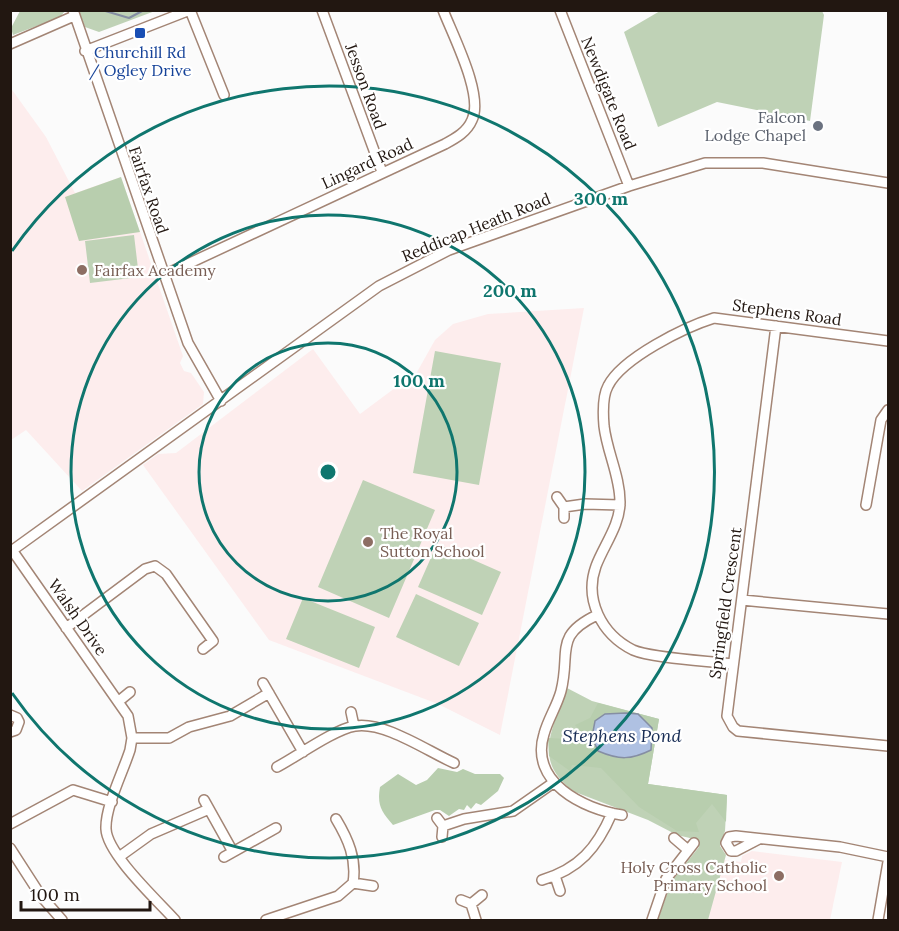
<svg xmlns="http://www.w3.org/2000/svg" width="899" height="931" font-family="Lora,serif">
	<rect width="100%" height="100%" fill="#fbfbfb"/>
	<path fill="#fdeded" d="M10 87 46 137 75 193 121 177 183 356 180 363 184 371 191 373 204 392 203 404 82 491 26 430 11 440Z
		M584 308 500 735 438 704 269 640 143 465 158 454 176 453 313 349 360 414 399 385 412 381 435 340 453 324 488 314Z
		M752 851 842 862 830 920H708L723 860 741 862 742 856Z"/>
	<path fill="#bfd2b6" d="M20 11 65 10V11L60 17 13 35 11 28Z
		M79 11V10L155 11 99 32 85 27Z
		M660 11H822L824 15 810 121 717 102 658 127 624 32Z
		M134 235 139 277 90 283 85 241Z
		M435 351 501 363 479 485 413 473Z
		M363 480 435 510 389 618 318 587Z
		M437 544 501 572 482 615 418 587Z
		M416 594 479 623 459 666 396 637Z
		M303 598 375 627 359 668 286 639Z
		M567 688 592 701 659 719 648 784 727 795 725 831 720 846 726 855 708 920H658L671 882 699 847 694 839 677 835 648 820 575 792C531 762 553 728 567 688Z"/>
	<path fill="#b8ceae" d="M121 177 140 232 79 241 65 197Z
		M598 703 659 719 648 784 727 795 726 822 712 804 696 823 699 832 677 831 639 807 601 768 572 765 570 771 549 756 548 738 587 740 575 725 590 718Z
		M438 768 457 772 463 769 475 774H500L504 778 498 791 481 805 476 803 471 809 467 805 464 810 459 809 449 816 440 810H435L393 825C381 811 377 805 380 787L398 774 416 785 427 780Z"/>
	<path fill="#afc1e2" stroke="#858ea3" stroke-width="1.5" d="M626 713 638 714 652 728 651 750C631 760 619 760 598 751L592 737 595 721 605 714Z"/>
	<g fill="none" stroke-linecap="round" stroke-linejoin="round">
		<path stroke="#858ea3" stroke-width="2" d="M102 10 129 18 144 10"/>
		<defs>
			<path id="minor" d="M73 10 188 343 221 401
				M190 10 224 95
				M322 10 382 172
				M560 10 629 186
				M10 44 74 16
				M85 51 190 10
				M164 275 445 144C456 138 467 132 472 120 484 95 453 36 443 10
				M776 326 727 716 733 727 738 731 888 746
				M557 497 564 507V518
				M866 505 881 420 888 410
				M564 507 585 504 620 505
				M12 550 128 716 132 738 130 750C123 772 105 807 106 829 107 854 158 901 175 920
				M10 552 379 286 449 250 629 186 705 163H763L888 183
				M742 600 888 614
				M597 615C553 636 571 652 561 691 557 706 548 719 544 734 529 782 583 809 622 815
				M66 628 145 569 155 566 166 574 213 641 203 649
				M732 664C709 661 651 658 633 650 601 634 584 599 596 566 604 545 620 525 620 502 620 476 607 452 604 426 603 414 602 397 608 386 622 358 685 327 714 318L888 341
				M263 683 303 752
				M119 701 130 692
				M351 712 354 726
				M10 715 17 718 19 722 16 730 10 732
				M132 738H169L189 727 230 716 269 693
				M277 767C296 757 335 729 355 726 384 721 427 751 454 763
				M204 800 233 852
				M437 818 443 826 442 837
				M336 819C348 839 357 859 353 883
				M10 824 73 790 112 802
				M443 826 464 819 513 811 553 783
				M674 838 688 850
				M759 839 736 851H731L726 843 729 837 736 836 840 847 888 857
				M10 848 41 896 62 920
				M119 857 151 834 209 809
				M224 857 276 828
				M555 876 560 891
				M542 880C579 869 597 848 612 813
				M461 900 471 904 482 895
				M471 904 476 920
				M266 920 338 896 353 883 373 886
				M652 920 666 879 694 843
				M878 920 888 862"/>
		</defs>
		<use href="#minor" stroke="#a38575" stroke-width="12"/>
		<use href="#minor" stroke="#fff" stroke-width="9"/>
	</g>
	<g fill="none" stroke="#0f766e" stroke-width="3">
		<circle cx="328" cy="472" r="129"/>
		<circle cx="328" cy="472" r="257"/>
		<path d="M12 251A386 386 0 1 1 12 693"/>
	</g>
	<rect fill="#1a4fb4" stroke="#fff" stroke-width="2" x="134" y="27" width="12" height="12" rx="3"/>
	<circle fill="#6b7280" stroke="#fff" stroke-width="2" cx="818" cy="126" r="6"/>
	<g fill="#8d6e63" stroke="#fff" stroke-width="2">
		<circle cx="82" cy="270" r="6"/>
		<circle cx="368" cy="542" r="6"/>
		<circle cx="779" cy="876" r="6"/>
	</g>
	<g text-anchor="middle" stroke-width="4.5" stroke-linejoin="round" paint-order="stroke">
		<g font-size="16" fill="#164399" stroke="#fff">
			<text x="140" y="58">Churchill Rd<tspan x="140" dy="18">/ Ogley Drive</tspan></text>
		</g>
		<g font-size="16" fill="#221711" stroke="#fff">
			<text transform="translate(366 86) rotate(70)" y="6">Jesson Road</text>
			<text transform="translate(609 93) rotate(68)" y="6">Newdigate Road</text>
			<text transform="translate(367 163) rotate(-25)" y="6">Lingard Road</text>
			<text transform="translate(149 190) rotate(71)" y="6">Fairfax Road</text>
			<text transform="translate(476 227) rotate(-22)" y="6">Reddicap Heath Road</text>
			<text transform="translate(787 312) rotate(8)" y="6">Stephens Road</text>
			<text transform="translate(725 603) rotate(-82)" y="6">Springfield Crescent</text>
			<text transform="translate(78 617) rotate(55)" y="6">Walsh Drive</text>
		</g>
		<g font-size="16" fill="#5b616d" stroke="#fff" text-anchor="end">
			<text x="806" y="123">Falcon<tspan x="806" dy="18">Lodge Chapel</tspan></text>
		</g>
		<g font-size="16" fill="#785e54" stroke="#fff" text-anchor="start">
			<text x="94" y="276">Fairfax Academy</text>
			<text x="380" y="539">The Royal<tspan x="380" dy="18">Sutton School</tspan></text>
			<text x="767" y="873" text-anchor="end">Holy Cross Catholic<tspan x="767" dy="18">Primary School</tspan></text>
		</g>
		<g font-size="18" font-style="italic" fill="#162b54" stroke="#fff">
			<text x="622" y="742">Stephens Pond</text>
		</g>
	</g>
	<circle cx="328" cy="472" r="9" fill="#0f766e" stroke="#fff" stroke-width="3"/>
	<g font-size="18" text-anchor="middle" font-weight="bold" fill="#0f766e" stroke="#fff" stroke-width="4.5" stroke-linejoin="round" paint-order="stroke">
		<text x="601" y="205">300 m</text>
		<text x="510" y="297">200 m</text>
		<text x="419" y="387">100 m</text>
	</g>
	<rect width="899" height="931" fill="none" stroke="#221711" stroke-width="24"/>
	<path d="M21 901v9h129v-9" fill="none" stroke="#221711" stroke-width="3"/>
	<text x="30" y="901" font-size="18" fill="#221711" stroke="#ffffff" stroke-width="4.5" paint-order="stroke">100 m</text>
</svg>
